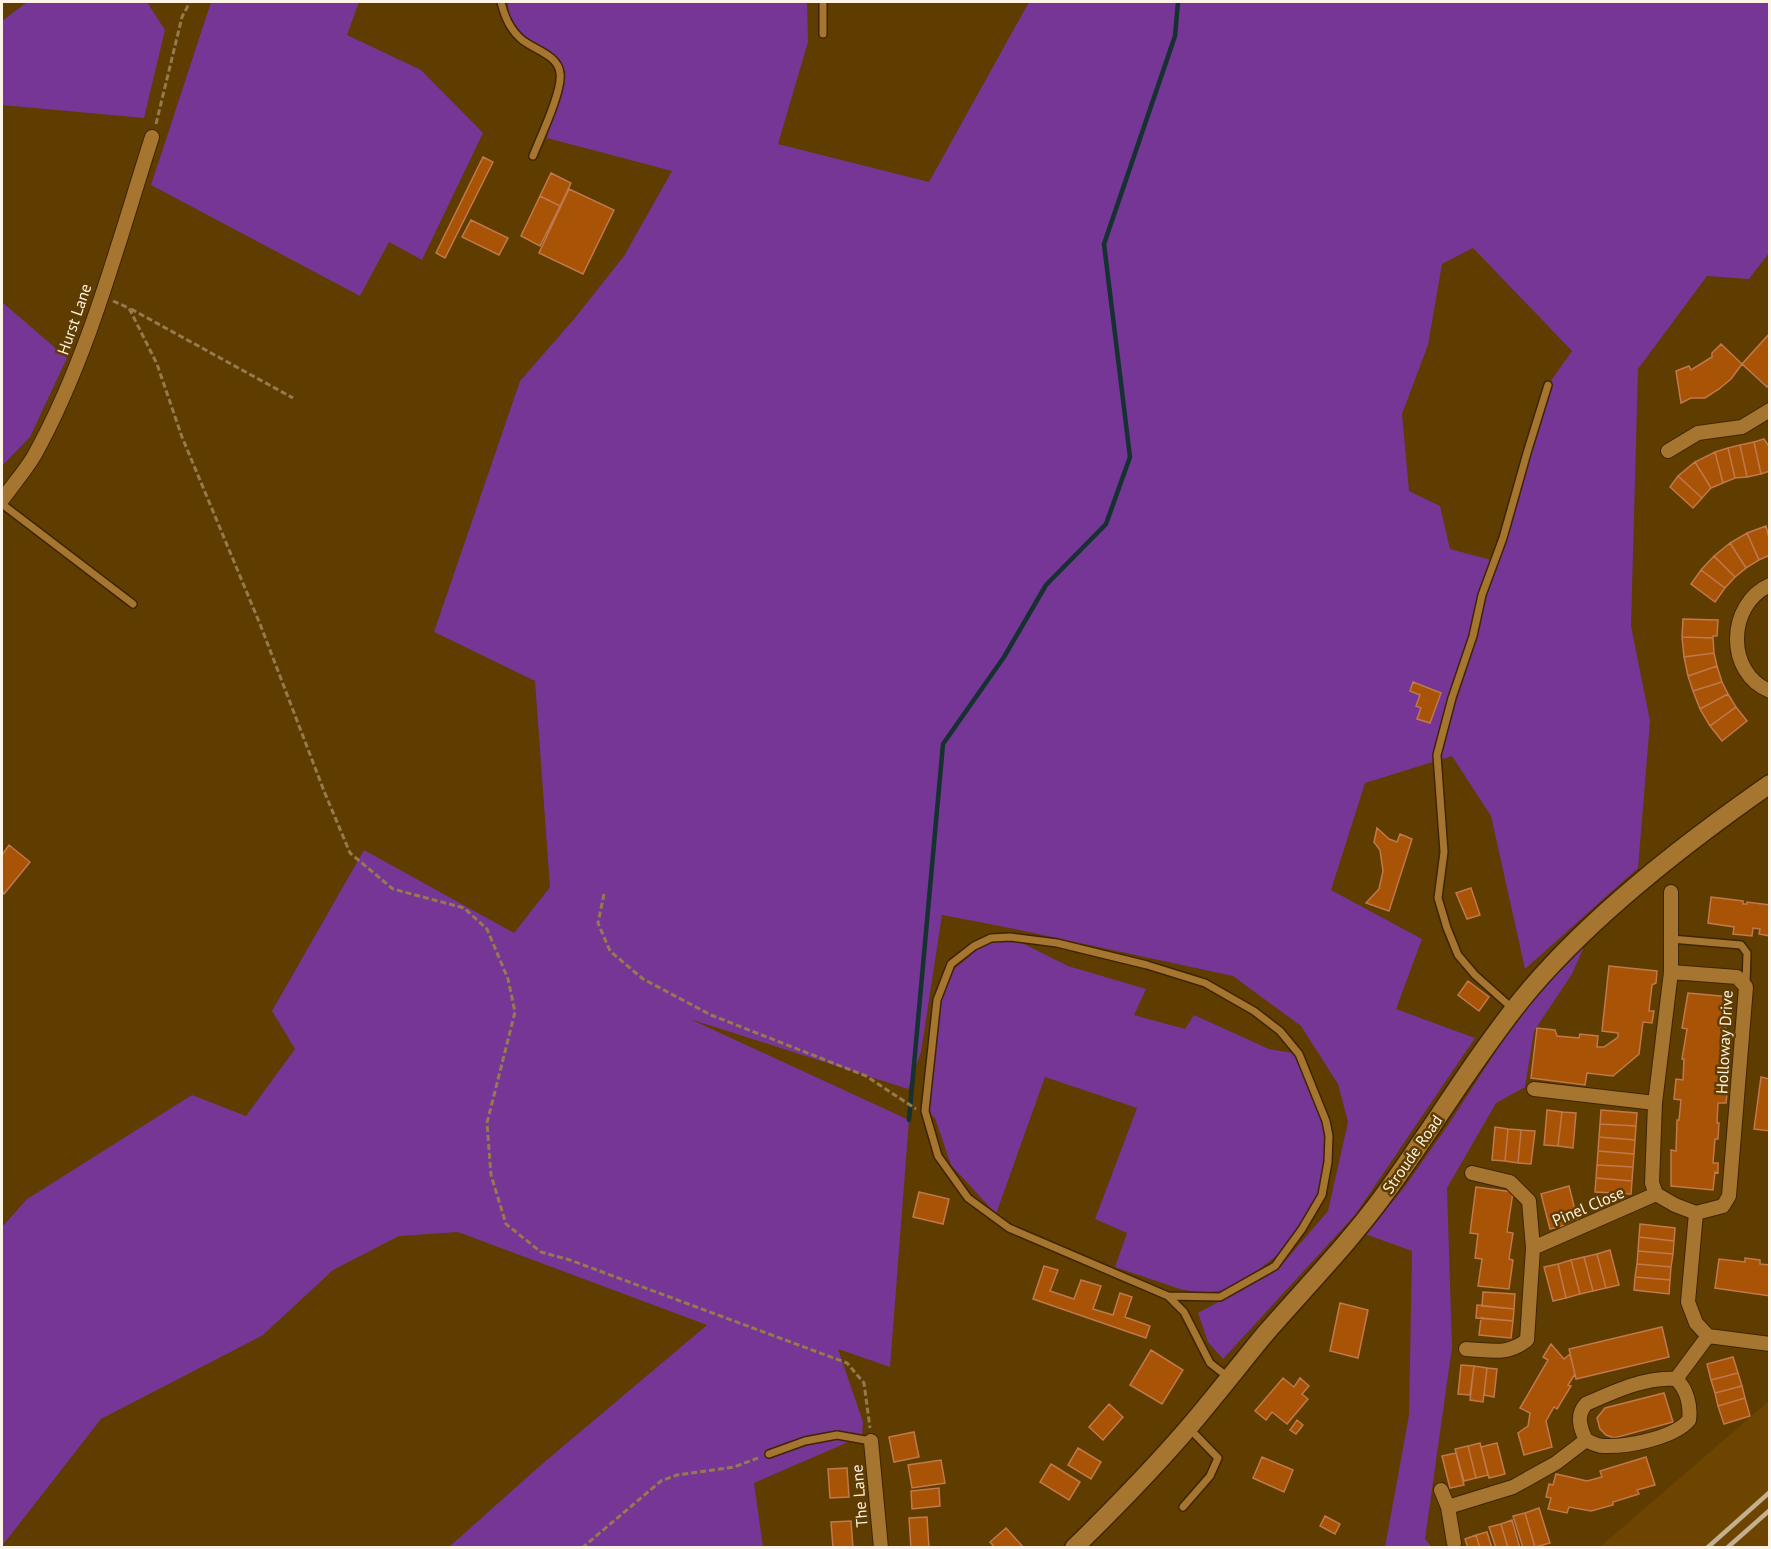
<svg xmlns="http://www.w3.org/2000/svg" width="1771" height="1549" font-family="'PT Sans',sans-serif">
	<rect width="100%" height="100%" fill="#5f3c00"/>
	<path fill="#6d4500" d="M1769 1401V1547H1600Z"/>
	<path fill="#753695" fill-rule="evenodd" d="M27 2H147L165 30 144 118 2 105V21Z
		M211 2H359L347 35 421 70 483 133 422 260 389 242 360 296 151 185Z
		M508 2H807L808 42 778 144 929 182 1029 2H1769V253L1749 279 1707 276 1638 369 1631 626 1650 721 1638 868 1525 969 1491 816 1452 756 1365 783 1331 890 1422 939 1396 1009 1475 1038 1355 1215 1223 1359 1208 1342 1198 1313 1279 1268 1328 1211 1348 1122 1338 1084 1301 1026 1233 976 1005 927 942 915 921 1052 908 1089 690 1019 909 1120 890 1367 838 1349 863 1422 862 1436 754 1483 763 1547H449L542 1464 707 1325 458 1232 399 1236 333 1270 263 1335 101 1419 2 1546V1227L27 1199 192 1095 246 1116 295 1049 272 1011 364 850 514 933 550 887 535 681 434 632 520 381 574 319 624 256 672 171 547 138 560 73 509 25ZM1473 248 1572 351 1548 385 1495 561 1450 549 1440 506 1409 491 1402 414 1428 345 1442 264ZM1413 683 1441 693 1430 723 1417 718 1421 708 1417 706 1420 695 1410 691Z
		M2 302 67 358 30 437 2 466Z
		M1010 937 1068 966 1146 989 1134 1015 1185 1029 1194 1015 1269 1049 1299 1054 1323 1122 1326 1136V1175L1313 1211 1290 1245 1247 1279 1220 1291 1199 1293 1180 1289 1115 1267 1127 1233 1095 1219 1137 1108 1045 1077 996 1214 951 1165 935 1118 925 1111 937 1000 945 977 991 938Z
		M1586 942 1572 974 1534 1031 1525 1087 1496 1103 1447 1188 1452 1347 1425 1539 1432 1547H1385L1409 1415 1412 1251 1365 1234 1403 1189 1448 1125 1522 1011 1547 981Z"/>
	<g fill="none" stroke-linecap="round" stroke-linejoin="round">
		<path stroke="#153130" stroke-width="4.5" d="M909 1120 943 744 1004 657 1046 585 1106 524 1130 457 1104 244 1175 36 1178 2"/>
	</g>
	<path fill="#a95306" stroke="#bf794c" stroke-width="1.5" d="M483 157 493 162 445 258 436 253Z
		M551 173 571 183 560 206 540 196Z
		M569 189 614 210 583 274 539 253Z
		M540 196 560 206 540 246 521 236Z
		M471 220 508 238 499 255 462 237Z
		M1770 333V384L1767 387 1742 364Z
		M1721 344 1742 364 1731 379 1719 389 1705 398H1691L1681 403 1676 371 1689 366 1691 370 1712 357V353Z
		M1764 439 1770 448V471L1761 474 1754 442Z
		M1754 442 1761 474 1747 477 1740 445Z
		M1740 445 1747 477 1735 478 1728 448Z
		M1728 448 1735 478 1723 483 1715 452Z
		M1715 452 1723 483 1711 488 1695 462Z
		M1695 462 1711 488 1702 498 1678 476Z
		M1678 476 1702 498 1693 508 1670 487Z
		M1766 526 1770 542V555L1759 560 1747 533Z
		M1747 533 1759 560 1746 568 1730 543Z
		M1730 543 1746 568 1735 577 1714 556Z
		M1714 556 1735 577 1725 588 1701 570Z
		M1701 570 1725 588 1715 602 1691 584Z
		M1683 619 1718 620 1717 636H1713V638L1682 637Z
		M1682 637 1713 638 1714 653 1684 657Z
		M1714 653 1717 666 1688 676 1684 657Z
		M1717 666 1722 682 1693 691 1688 676Z
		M1413 682 1441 693 1430 723 1417 719 1421 708 1416 706 1420 695 1410 691Z
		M1722 682 1728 694 1700 709 1693 691Z
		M1728 694 1736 707 1710 726 1700 709Z
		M1736 707 1747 721 1722 741 1710 726Z
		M1377 828 1389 839 1397 842 1400 834 1412 839 1389 911 1366 903 1379 889 1383 871 1380 850 1374 842Z
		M9 845 30 862 4 894 2 891V855Z
		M1471 888 1480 915 1467 919 1456 893Z
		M1711 897 1743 901V904H1747V902L1770 905V936L1759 934 1760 929 1753 928 1752 936 1733 934 1734 927 1708 923Z
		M1609 966 1657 971 1656 983 1652 985 1649 1011H1654L1652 1023 1643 1022 1639 1054 1613 1076 1587 1073 1585 1085 1531 1078 1537 1028 1555 1030 1557 1036 1579 1038 1580 1034 1598 1036 1597 1047H1604L1618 1037V1033L1602 1031Z
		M1468 981 1489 997 1479 1011 1458 995Z
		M1688 993 1731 997 1729 1015H1732L1731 1023 1726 1022 1724 1046H1726L1721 1083 1728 1084 1726 1103H1718L1717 1123H1719L1718 1139H1715L1713 1163H1718V1173L1715 1172 1713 1190 1671 1186V1150L1676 1151 1677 1120H1679L1681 1100 1674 1099 1676 1079 1683 1080 1684 1059H1682L1687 1029 1682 1028Z
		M1761 1077 1770 1079V1131L1754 1129Z
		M1547 1110 1562 1112 1558 1146 1544 1145Z
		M1601 1110 1637 1113 1636 1126 1600 1124Z
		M1562 1112 1576 1113 1573 1148 1558 1146Z
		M1600 1124 1636 1126 1635 1140 1599 1137Z
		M1495 1127 1508 1129 1505 1161 1492 1160Z
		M1508 1129 1521 1130 1518 1163 1505 1161Z
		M1521 1130 1535 1131 1531 1164 1518 1163Z
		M1599 1137 1635 1140 1634 1154 1598 1151Z
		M1598 1151 1634 1154 1633 1167 1597 1165Z
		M1597 1165 1633 1167 1632 1181 1596 1178Z
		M1596 1178 1632 1181 1631 1194 1595 1192Z
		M1569 1186 1578 1222 1550 1229 1541 1194Z
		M1476 1187 1513 1192 1507 1232 1513 1233 1509 1259 1513 1260 1509 1289 1478 1286 1482 1259 1475 1258 1478 1234 1470 1233Z
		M919 1192 949 1199 943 1224 913 1217Z
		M1640 1224 1675 1228 1674 1241 1639 1237Z
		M1639 1237 1674 1241 1673 1254 1638 1251Z
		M1610 1250 1619 1285 1606 1288 1597 1254Z
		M1638 1251 1673 1254 1671 1267 1637 1264Z
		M1597 1254 1606 1288 1593 1291 1584 1257Z
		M1584 1257 1593 1291 1580 1294 1571 1260Z
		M1745 1258 1760 1260V1264L1770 1265V1296L1715 1288 1719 1259 1745 1262Z
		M1571 1260 1580 1294 1566 1298 1558 1264Z
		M1558 1264 1566 1298 1553 1301 1544 1267Z
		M1637 1264 1671 1267 1670 1280 1635 1277Z
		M1044 1266 1058 1270 1050 1291 1074 1299 1081 1280 1101 1286 1093 1309 1113 1315 1120 1293 1132 1297 1125 1317 1150 1326 1146 1338 1033 1299Z
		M1635 1277 1670 1280 1669 1294 1634 1290Z
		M1483 1292 1515 1294 1514 1309 1482 1306Z
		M1340 1303 1368 1310 1358 1358 1330 1351Z
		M1477 1305 1514 1309 1513 1321 1476 1318Z
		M1481 1318 1513 1321 1511 1338 1479 1335Z
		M1662 1327 1669 1357 1576 1379 1569 1349Z
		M1551 1344 1564 1359 1570 1354 1575 1374 1568 1385 1571 1386 1557 1409 1554 1407 1546 1421 1552 1447 1524 1455 1518 1433 1528 1426 1530 1413 1520 1408 1548 1360 1543 1357Z
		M1151 1350 1183 1370 1162 1404 1130 1385Z
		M1733 1357 1738 1373 1711 1380 1707 1364Z
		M1461 1365 1474 1366 1470 1395 1458 1394Z
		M1474 1366 1487 1368 1483 1402 1470 1400Z
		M1487 1368 1497 1369 1494 1397 1484 1395Z
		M1738 1373 1742 1386 1715 1393 1711 1380Z
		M1283 1378 1294 1387 1300 1378 1309 1386 1302 1394 1308 1399 1287 1424 1272 1412 1266 1420 1255 1411Z
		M1742 1386 1745 1398 1718 1406 1715 1393Z
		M1664 1393 1673 1422 1614 1438 1606 1435 1600 1429 1597 1418 1605 1408Z
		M1745 1398 1750 1416 1724 1424 1718 1406Z
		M1109 1404 1123 1417 1103 1440 1089 1427Z
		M1297 1420 1303 1425 1296 1434 1290 1430Z
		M914 1432 919 1457 894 1462 889 1437Z
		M1480 1443 1488 1475 1476 1478 1468 1446Z
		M1497 1443 1505 1474 1489 1478 1481 1447Z
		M1468 1446 1476 1478 1464 1481 1455 1449Z
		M1078 1448 1101 1462 1091 1479 1068 1465Z
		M1456 1453 1464 1485 1450 1488 1442 1456Z
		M1262 1457 1293 1470 1284 1492 1253 1478Z
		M1646 1457 1655 1485 1637 1490 1639 1494 1613 1502V1505L1591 1511 1569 1507 1567 1513 1548 1509 1551 1498 1546 1497 1549 1484 1553 1485 1556 1474 1587 1481 1602 1477 1600 1471Z
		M941 1460 945 1483 912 1488 908 1465Z
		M1051 1464 1080 1482 1069 1500 1040 1482Z
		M847 1468 849 1497 830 1498 828 1469Z
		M939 1488 940 1506 912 1509 911 1491Z
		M1539 1508 1550 1543 1535 1547 1525 1513Z
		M1525 1513 1535 1547V1548H1523L1513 1516Z
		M1325 1516 1340 1524 1335 1534 1320 1526Z
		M927 1517 929 1548H911L909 1518Z
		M1512 1520 1520 1548H1508L1501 1524Z
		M851 1521 853 1548H833L831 1522Z
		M1501 1524 1508 1548H1496L1489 1527Z
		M1006 1528 1024 1548H995L990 1542Z
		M1487 1532 1492 1548H1480L1476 1535Z
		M1476 1535 1480 1548H1468L1465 1539Z"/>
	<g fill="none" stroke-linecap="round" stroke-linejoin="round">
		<defs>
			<path id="service" d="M501 2C504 15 509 28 520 38 531 49 558 54 560 73 563 90 540 138 533 156
				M823 34V2
				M2 504 133 604
				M1671 939 1741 945 1747 953 1746 985
				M1512 1008 1475 975 1458 955 1447 928 1438 898 1444 852 1437 755 1452 698 1473 636 1482 595 1503 538 1527 453 1548 385
				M1168 1296 1220 1297 1275 1266 1302 1229 1322 1195 1328 1162 1329 1136 1326 1121 1299 1054 1280 1031 1254 1011 1205 983 1147 965 1057 943 1010 937 991 938 974 946 951 964 937 1000 925 1111 938 1156 968 1198 1009 1228 1168 1296 1184 1312 1210 1363 1228 1377
				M769 1454 805 1441 837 1435 871 1441
				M1183 1507 1210 1476 1218 1458 1189 1428"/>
			<path id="minor" d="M1668 451 1698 433 1742 427 1770 410
				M2 500C12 486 25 471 34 456 88 359 118 243 152 137
				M1770 585C1727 604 1725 673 1770 691
				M1671 972 1737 977 1746 987 1729 1196 1723 1206 1696 1213 1675 1205 1656 1194 1652 1183 1655 1103 1671 972V892
				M1534 1089 1655 1103
				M1696 1213 1688 1302 1696 1323 1708 1336 1770 1344
				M1533 1248 1656 1194
				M1466 1349C1491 1350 1506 1356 1527 1340L1533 1248 1529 1201 1510 1182 1472 1173
				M1586 1440C1580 1428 1576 1415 1586 1404 1613 1392 1647 1376 1676 1379
				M871 1441 881 1548
				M1441 1490 1448 1507 1454 1543
				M1448 1507 1513 1487 1556 1463 1586 1440C1592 1443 1597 1446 1604 1446 1627 1447 1674 1438 1689 1420 1691 1406 1687 1389 1676 1379L1708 1336"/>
			<path id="tertiary" d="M1074 1548C1121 1502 1168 1454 1209 1403 1228 1380 1246 1357 1265 1334 1305 1288 1348 1244 1384 1195 1431 1131 1472 1061 1522 999 1588 918 1684 844 1770 784"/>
		</defs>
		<use href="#service" stroke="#3d2500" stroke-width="10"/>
		<use href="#minor" stroke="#3d2500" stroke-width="16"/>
		<use href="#tertiary" stroke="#3d2500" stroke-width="21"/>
		<path stroke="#957a4e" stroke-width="3" stroke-dasharray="6 3" stroke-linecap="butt" d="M156 124 182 17 190 2
			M113 301 129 308 157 364 182 437 260 624 324 791 350 853 393 889 464 908 487 929 508 979 515 1012 487 1123 491 1175 506 1224 541 1252 570 1260 847 1363 864 1383 870 1428
			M131 309 293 398
			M604 894 598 923 610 951 643 979 711 1015 866 1076 916 1109
			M582 1548 661 1481 677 1475 734 1467 758 1458"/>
		<use href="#service" stroke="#a6752f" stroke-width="7"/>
		<use href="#minor" stroke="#a6752f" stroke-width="14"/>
		<use href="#tertiary" stroke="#a6752f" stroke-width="18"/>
		<path stroke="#c4b091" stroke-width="4.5" d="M1707 1548 1770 1492
			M1727 1548 1770 1510"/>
	</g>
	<g text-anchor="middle" stroke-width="5" stroke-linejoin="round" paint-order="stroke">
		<g font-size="16" fill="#fef3e5" stroke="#5f3c00">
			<text transform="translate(74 319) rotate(-71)" y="6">Hurst Lane</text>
			<text transform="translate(1724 1042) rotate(-87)" y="6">Holloway Drive</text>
			<text transform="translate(1412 1154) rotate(-55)" y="6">Stroude Road</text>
			<text transform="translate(1588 1206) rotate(-23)" y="6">Pinel Close</text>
			<text transform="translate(859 1496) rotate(-95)" y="6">The Lane</text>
		</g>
	</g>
	<rect width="1771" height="1549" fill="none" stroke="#fef3e5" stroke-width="6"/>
</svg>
